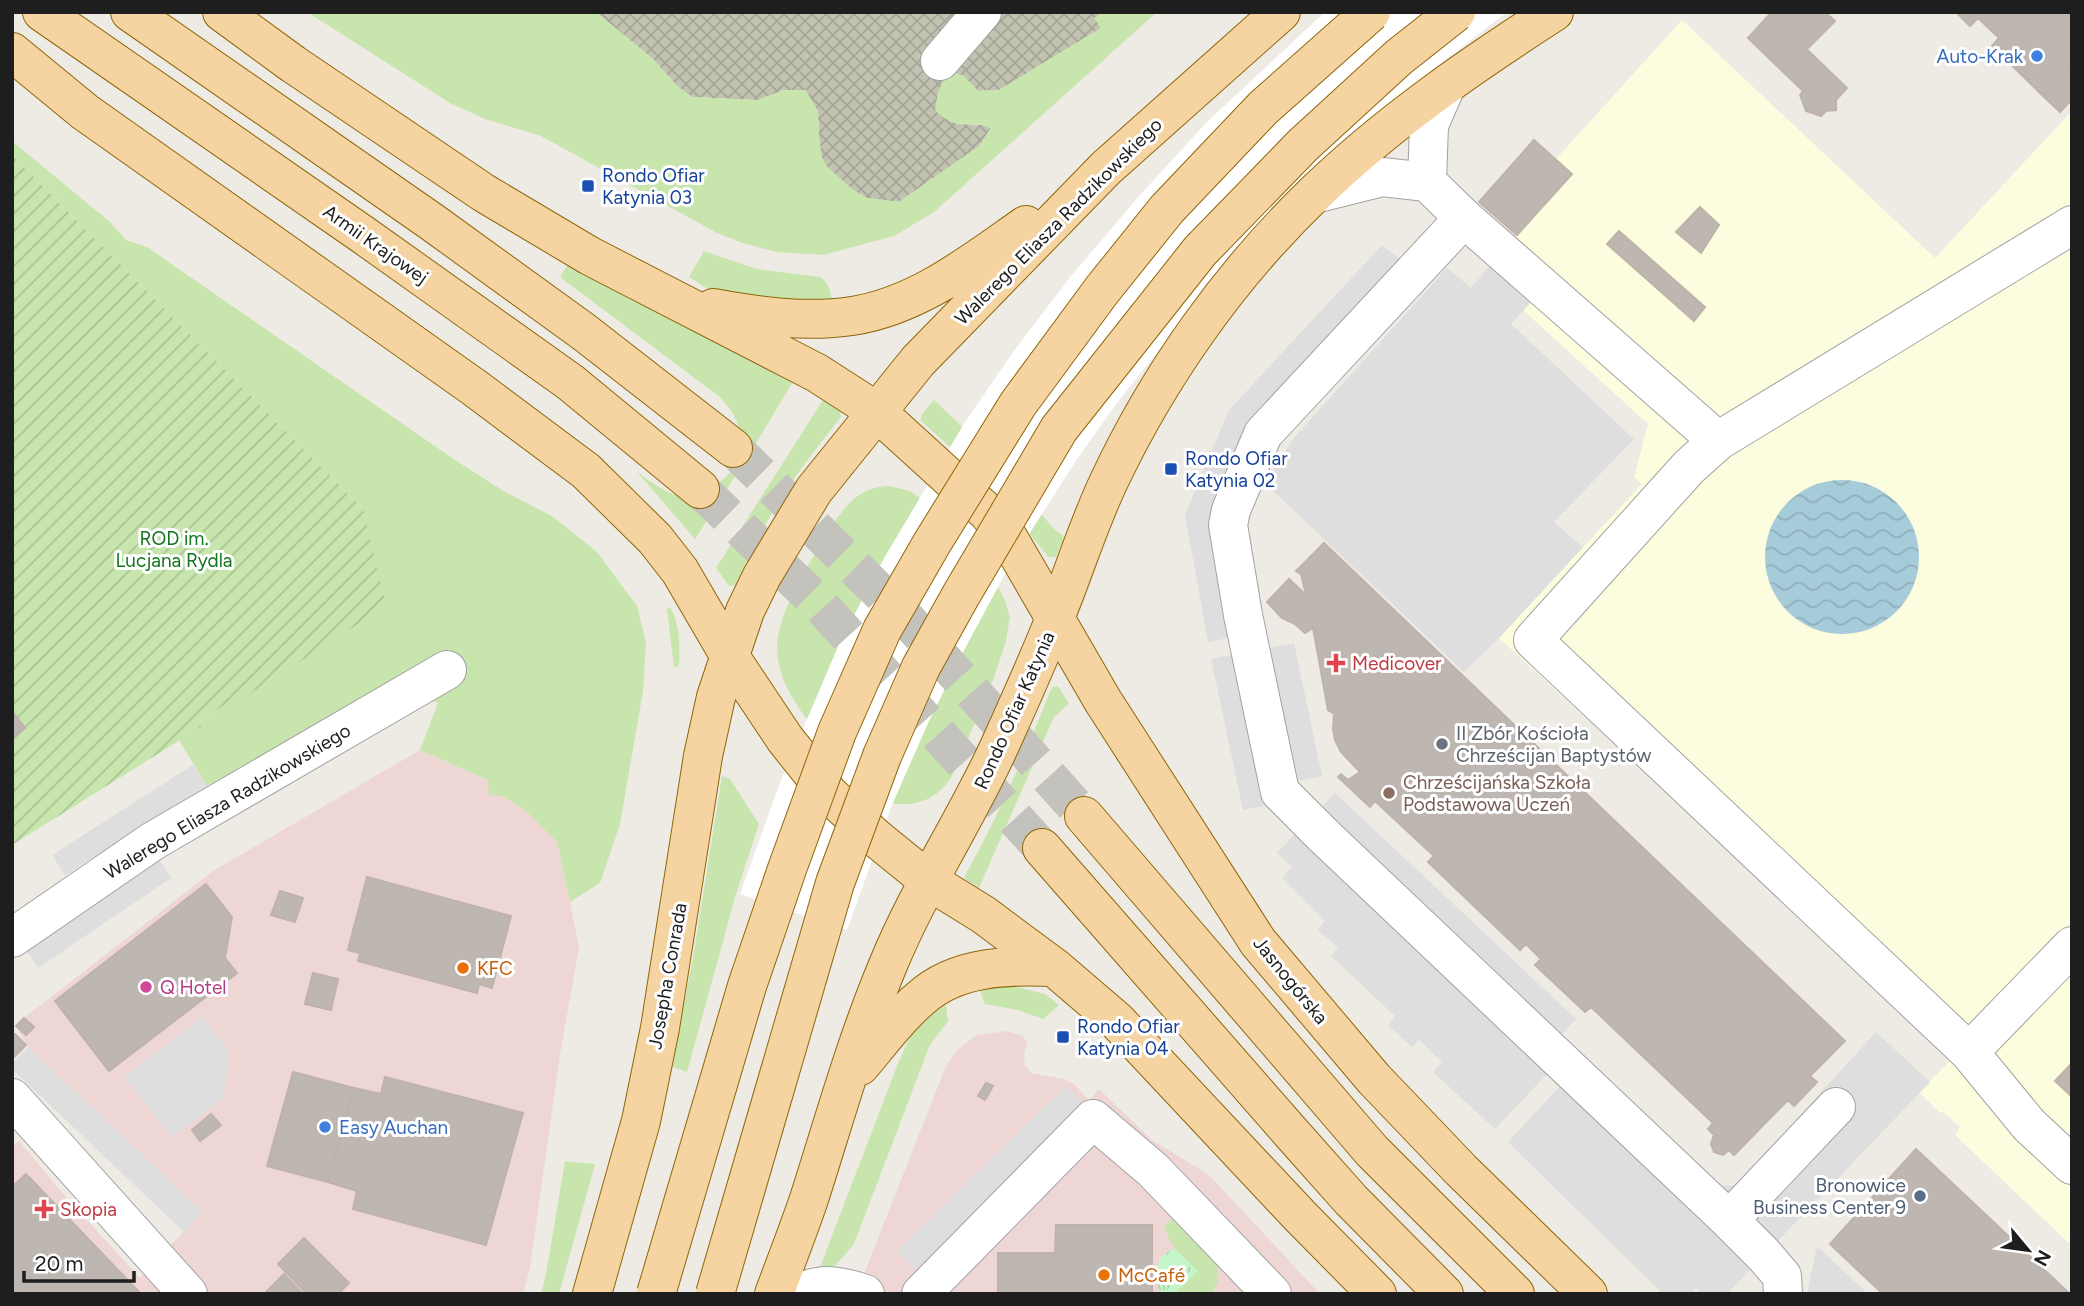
<svg xmlns="http://www.w3.org/2000/svg" width="2084" height="1306" font-family="Figtree,sans-serif">
	<defs>
		<pattern id="construction-cross-hatch" width="8" height="8" patternUnits="userSpaceOnUse" patternTransform="scale(1.75)"><rect width="8" height="8" fill="#c1c2b0"/><path d="M0 0l8 8M0 8l8-8" fill="none" stroke="#a5a697"/></pattern>
		<pattern id="park-tufts" width="24" height="20" patternUnits="userSpaceOnUse" patternTransform="scale(1.75)"><rect width="24" height="20" fill="#c4f6c9"/><path d="M3 7l-1-3M5 7V3M7 7l1-3M15 17l-1-3M17 17v-4M19 17l1-3" fill="none" stroke="#a8d2ac"/></pattern>
		<pattern id="garden-furrows" width="10" height="10" patternUnits="userSpaceOnUse" patternTransform="scale(1.75)"><rect width="10" height="10" fill="#c7e5ad"/><path d="M-1 1l2-2M0 10L10 0M9 11l2-2" fill="none" stroke="#aac494"/></pattern>
		<pattern id="water-waves" width="16" height="10" patternUnits="userSpaceOnUse" patternTransform="scale(1.75)"><rect width="16" height="10" fill="#a7ccd9"/><path d="M0 5q4-4 8 0t8 0" fill="none" stroke="#8fafba"/></pattern>
	</defs>
	<rect width="100%" height="100%" fill="#eeebe4"/>
	<path fill="#eed6d4" d="M420 750 488 780 503 796 527 812 557 842 570 902 579 948 560 1054 530 1268 523 1294H12V1146L19 1141 64 1195 140 1278 202 1212 28 1047 16 1026 24 1018 213 871Z
		M1007 1031 1021 1035 1027 1041 1024 1055 1025 1065 1031 1073 1064 1079 1075 1085 1089 1101 1099 1089 1152 1140 1209 1175 1320 1294H856L946 1066 957 1050 977 1035Z"/>
	<path fill="#fcfdde" d="M1682 20 1935 258 2072 111V1246L1955 1135 1960 1127 1943 1112 1941 1113 1939 1112 1919 1092 1952 1059 1946 1050 1499 638 1642 484 1634 477 1648 424 1523 310 1511 324 1503 250 1517 235 1479 202 1534 140 1556 159Z"/>
	<path fill="url(#construction-cross-hatch)" d="M596 12H1104L1095 18 1101 28 999 90 978 91 964 77 956 124 982 125 991 128 979 146 899 202 867 198 853 190 827 167 822 158 819 139 818 111 784 90 758 100 692 97 677 86 653 59Z"/>
	<path fill="#c7e5ad" d="M307 12H596L653 59 677 86 692 97 758 100 784 90H806L818 111 819 139 822 158 827 167 853 190 867 198 899 202 979 146 991 128C968 118 956 133 935 110L938 92 948 70 964 76 978 91 999 90 1101 28 1094 18 1104 12H1157L934 212 894 236 823 255 776 252 743 243 717 233 541 136 485 119 450 103Z
		M12 141 110 222 126 240 147 247 452 458 505 492 552 516 597 552 637 606 646 643 643 691 620 824 600 883 570 902 557 842 527 812 503 796 489 795 488 780 420 750 438 703 396 683 207 786 179 740 201 727 202 719 225 705 363 509 12 155Z
		M704 251 757 269 820 277C828 282 833 294 831 303L724 295 708 289 689 277Z
		M568 264 792 383 755 445 695 539 637 472C650 481 665 493 680 496 686 496 695 493 701 491 736 481 752 446 733 414 730 408 724 402 720 397L560 277Z
		M823 400 840 411 841 417C818 446 795 475 776 506 761 532 748 558 735 585L729 586 716 568Z
		M934 400 992 455 1053 528 1064 537 1056 557H1048C1010 507 969 462 921 421V415Z
		M889 486 910 491 926 502 996 583 1005 601 1010 617 1006 641 993 680 953 774C940 798 917 808 891 803 848 761 764 699 779 632 786 600 806 568 823 541 839 514 854 487 889 486Z
		M670 607C680 626 680 644 679 666L674 667 667 609Z
		M1058 686 1069 704 1054 717 979 888 965 879V876C998 816 1026 754 1051 689L1053 687Z
		M722 776 730 779 759 824 736 894 687 1072 672 1067 694 952Z
		M1009 985 1045 994 1059 1005 1043 1019 1018 1010 985 1004 978 986Z
		M943 1000 946 1006 948 1021 930 1045 923 1063 854 1244 834 1267H820L899 1061 912 1033Z
		M565 1161 595 1164 559 1294H541L546 1274Z
		M1176 1216 1218 1264V1281L1212 1294H1174L1197 1271C1183 1257 1170 1246 1164 1226Z"/>
	<path fill="url(#park-tufts)" d="M1174 1248 1198 1271 1174 1294H1165L1157 1287 1159 1259Z"/>
	<path fill="url(#garden-furrows)" d="M12 155 363 509 386 606 229 707 225 705 202 719 201 727 12 845Z"/>
	<path fill="#dedede" d="M1382 245 1401 260 1252 421 1208 522 1233 637 1208 642 1185 515 1229 410Z
		M1493 262 1534 299 1511 324 1634 439 1554 522 1583 547 1499 638 1464 672 1266 484 1292 440 1447 268 1471 288Z
		M1294 643 1322 776 1297 781 1269 648Z
		M1235 654 1268 805 1243 810 1211 659Z
		M193 765 207 786 65 875 52 855Z
		M1335 793 1576 1019 1560 1036 1715 1186 1736 1185 1876 1032 1930 1082 1727 1294H1702L1696 1288 1691 1294H1663L1508 1142 1561 1085 1548 1073 1495 1129 1433 1072 1442 1062 1419 1040 1412 1047 1388 1025 1395 1016 1331 956 1338 948 1318 930 1325 921 1282 878 1292 867 1277 853Z
		M159 859 171 878 38 968 26 950Z
		M203 1017 229 1051 224 1097 172 1138 124 1077Z
		M28 1047 203 1212 184 1232 12 1069V1064Z
		M1066 1086 1085 1105 916 1270 897 1251Z
		M1817 1246 1868 1294H1807Z"/>
	<path fill="url(#water-waves)" d="M1765 557a77 77 0 1 1 154 0a77 77 0 1 1-154 0Z"/>
	<path fill="#fff" d="M1325 12H1507L1431 71 1395 102 1207 290 1120 399 1077 459 1012 561 962 654 929 721 892 805 847 930 740 894 781 780 840 642 883 560 965 422 1016 348 1071 276 1141 194 1207 122Z"/>
	<path fill="#beb7b1" stroke="#bfb2a8" stroke-width="2" d="M1772 12H1825L1835 21 1807 49 1770 14Z
		M1956 12H2072V65L2043 96 1992 46 1999 38 1978 18 1970 26Z
		M1770 14 1847 88 1836 100V110L1826 111 1821 116 1806 111 1800 95 1803 91 1748 38Z
		M2072 66V99L2060 112 2043 96Z
		M1534 140 1572 174 1517 235 1479 202Z
		M1700 207 1719 225 1701 253 1676 232Z
		M1619 231 1705 307 1694 321 1607 244Z
		M1324 543 1845 1041 1810 1076 1817 1082 1794 1106 1788 1100 1734 1155 1729 1150 1723 1155 1714 1152 1711 1144 1714 1135 1708 1129 1713 1123 1591 1007 1585 1012 1535 965 1541 959 1526 944 1520 950 1428 862 1434 856 1375 801 1370 807 1338 777 1341 774 1348 780 1360 772 1341 752 1335 740 1333 729 1334 714 1328 710 1313 628 1305 633 1295 624 1282 618 1267 602 1289 579 1306 595 1301 574 1296 571Z
		M12 711 25 728 12 738Z
		M367 877 511 916 492 988 479 984 477 993 358 961 360 953 348 950Z
		M206 884 232 917 225 958 237 973 109 1071 55 1001Z
		M280 891 303 898 295 922 271 915Z
		M313 973 338 979 331 1010 305 1004Z
		M24 1018 34 1027 26 1035 16 1026Z
		M15 1034 26 1045 12 1059V1036Z
		M2072 1063V1097L2055 1081Z
		M293 1072 354 1088 328 1182 267 1166Z
		M385 1077 523 1113 486 1245 353 1209 357 1191 328 1182 354 1088 381 1094Z
		M986 1083 993 1086 985 1100 978 1096Z
		M211 1114 221 1125 200 1141 192 1130Z
		M1916 1149 2070 1294H1883L1830 1244Z
		M26 1174 141 1294H12V1187Z
		M1056 1225H1152V1294H998V1253H1055Z
		M304 1238 349 1283 338 1294H307L278 1264Z
		M284 1274 303 1294H264Z"/>
	<g fill="none" stroke-linecap="round" stroke-linejoin="round">
		<path stroke="#c4c2bc" stroke-width="38" stroke-dasharray="38 19" stroke-linecap="butt" d="M733 448 903 615 1084 816
			M700 489 821 606 1042 848"/>
		<defs>
			<path id="minor" d="M940 61 982 12
				M1427 182 1429 125 1446 86
				M1314 194 1382 177 1427 182 1464 218 1263 434 1231 510 1228 525 1243 615 1280 792 1324 836 1729 1220 1764 1255 1782 1276 1783 1294
				M1464 218 1718 441
				M2072 225 1718 441 1689 467 1533 640 1969 1052 2072 946
				M12 938 153 841 447 670
				M1969 1052 2029 1125 2072 1165
				M12 1098 188 1294
				M1729 1220 1836 1107
				M797 1294C821 1282 840 1285 865 1294
				M921 1294 1093 1119 1153 1170 1272 1294"/>
			<path id="major" d="M42 12 362 234 570 382 700 489
				M130 12 432 222 584 332 733 448
				M222 12 293 64 484 193 590 256 817 373 876 411 988 513 1009 539 1103 701 1258 942 1374 1079 1461 1170 1588 1294
				M12 52 85 112 475 388 586 471 655 539 680 571 729 655 785 739 828 793 876 838 929 881 984 915 1012 936 1054 967 1117 1021 1300 1216 1377 1294
				M713 308C757 316 806 323 852 316 918 306 973 262 1026 225
				M1084 816 1372 1151 1515 1294
				M1042 848 1294 1136 1351 1200 1444 1294
				M860 1066C879 1044 898 1017 921 998 956 966 1009 965 1054 967
				M592 1294 641 1121 660 1028 703 756 716 697 745 611 762 576 814 490 918 361 1106 168 1281 12
				M774 1294C786 1262 798 1231 809 1199 834 1121 856 1041 888 965 919 889 966 820 1000 745 1019 703 1038 661 1055 618 1074 572 1088 525 1109 481 1159 375 1230 275 1314 194 1386 124 1470 66 1554 12"/>
		</defs>
		<use href="#minor" stroke="#a2a2a2" stroke-width="40"/>
		<use href="#major" stroke="#8e6609" stroke-width="40"/>
		<use href="#minor" stroke="#fff" stroke-width="38"/>
		<use href="#major" stroke="#f6d4a1" stroke-width="38"/>
		<defs>
			<path id="major-bridge" d="M656 1294 747 986 787 869 837 732 882 630 932 543 1018 404 1102 290 1167 209 1263 108 1371 12
				M715 1294 835 883 882 756 921 667 961 595 1059 429 1200 251 1303 145 1399 57 1456 12"/>
		</defs>
		<use href="#major-bridge" stroke="#8e6609" stroke-width="40" stroke-linecap="butt"/>
		<use href="#major-bridge" stroke="#f6d4a1" stroke-width="38"/>
	</g>
	<g fill="#3f7fe0" stroke="#fff" stroke-width="2.5">
		<circle cx="2037" cy="56" r="7"/>
		<circle cx="325" cy="1127" r="7"/>
	</g>
	<g fill="#1a4fb4" stroke="#fff" stroke-width="2.5">
		<rect x="581" y="179" width="14" height="14" rx="3.5"/>
		<rect x="1164" y="462" width="14" height="14" rx="3.5"/>
		<rect x="1056" y="1030" width="14" height="14" rx="3.5"/>
	</g>
	<g fill="#e0444e" stroke="#fff" stroke-width="2.5">
		<path d="M1332.5 652.5h7v7h7v7h-7v7h-7v-7h-7v-7h7z"/>
		<path d="M40.5 1198.5h7v7h7v7h-7v7h-7v-7h-7v-7h7z"/>
	</g>
	<circle fill="#6b7280" stroke="#fff" stroke-width="2.5" cx="1442" cy="744" r="7"/>
	<circle fill="#8d6e63" stroke="#fff" stroke-width="2.5" cx="1389" cy="793" r="7"/>
	<g fill="#e8710a" stroke="#fff" stroke-width="2.5">
		<circle cx="463" cy="968" r="7"/>
		<circle cx="1104" cy="1275" r="7"/>
	</g>
	<circle fill="#d1479c" stroke="#fff" stroke-width="2.5" cx="146" cy="987" r="7"/>
	<circle fill="#5c6f8a" stroke="#fff" stroke-width="2.5" cx="1920" cy="1196" r="7"/>
	<g text-anchor="middle" stroke-width="6" stroke-linejoin="round" paint-order="stroke">
		<g font-size="19" fill="#366cbe" stroke="#fff" text-anchor="end">
			<text x="2023" y="63">Auto-Krak</text>
			<text x="339" y="1134" text-anchor="start">Easy Auchan</text>
		</g>
		<g font-size="19" fill="#164399" stroke="#fff" text-anchor="start">
			<text x="602" y="182">Rondo Ofiar<tspan x="602" dy="22">Katynia 03</tspan></text>
			<text x="1185" y="465">Rondo Ofiar<tspan x="1185" dy="22">Katynia 02</tspan></text>
			<text x="1077" y="1033">Rondo Ofiar<tspan x="1077" dy="22">Katynia 04</tspan></text>
		</g>
		<g font-size="19" fill="#1e1e1e" stroke="#fff">
			<text transform="translate(1058 221) rotate(-45)" y="7">Walerego Eliasza Radzikowskiego</text>
			<text transform="translate(376 244) rotate(35)" y="7">Armii Krajowej</text>
			<text transform="translate(1014 710) rotate(-66)" y="7">Rondo Ofiar Katynia</text>
			<text transform="translate(227 801) rotate(-31)" y="7">Walerego Eliasza Radzikowskiego</text>
			<text transform="translate(667 976) rotate(-80)" y="7">Josepha Conrada</text>
			<text transform="translate(1291 980) rotate(51)" y="7">Jasnogórska</text>
		</g>
		<g font-size="19" fill="#12751d" stroke="#fff">
			<text x="174" y="545">ROD im.<tspan x="174" dy="22">Lucjana Rydla</tspan></text>
		</g>
		<g font-size="19" fill="#be3a42" stroke="#fff" text-anchor="start">
			<text x="1352" y="670">Medicover</text>
			<text x="60" y="1216">Skopia</text>
		</g>
		<g font-size="19" fill="#5b616d" stroke="#fff" text-anchor="start">
			<text x="1456" y="740">II Zbór Kościoła<tspan x="1456" dy="22">Chrześcijan Baptystów</tspan></text>
		</g>
		<g font-size="19" fill="#785e54" stroke="#fff" text-anchor="start">
			<text x="1403" y="789">Chrześcijańska Szkoła<tspan x="1403" dy="22">Podstawowa Uczeń</tspan></text>
		</g>
		<g font-size="19" fill="#c56008" stroke="#fff" text-anchor="start">
			<text x="477" y="975">KFC</text>
			<text x="1118" y="1282">McCafé</text>
		</g>
		<g font-size="19" fill="#b23c85" stroke="#fff" text-anchor="start">
			<text x="160" y="994">Q Hotel</text>
		</g>
		<g font-size="19" fill="#4e5e75" stroke="#fff" text-anchor="end">
			<text x="1906" y="1192">Bronowice<tspan x="1906" dy="22">Business Center 9</tspan></text>
		</g>
	</g>
	<rect width="2084" height="1306" fill="none" stroke="#1e1e1e" stroke-width="28"/>
	<g transform="translate(2028 1250) rotate(119)" stroke="#ffffff" stroke-width="5" paint-order="stroke">
	<path d="M0-5L12 26L0 18L-12 26Z" fill="#1e1e1e"/>
	<text y="-10" font-size="19" font-weight="bold" text-anchor="middle" fill="#1e1e1e">N</text>
	</g>
	<path d="M24 1271v10h110v-10" fill="none" stroke="#1e1e1e" stroke-width="3.5"/>
	<text x="35" y="1271" font-size="21" fill="#1e1e1e" stroke="#ffffff" stroke-width="5" paint-order="stroke">20 m</text>
</svg>
